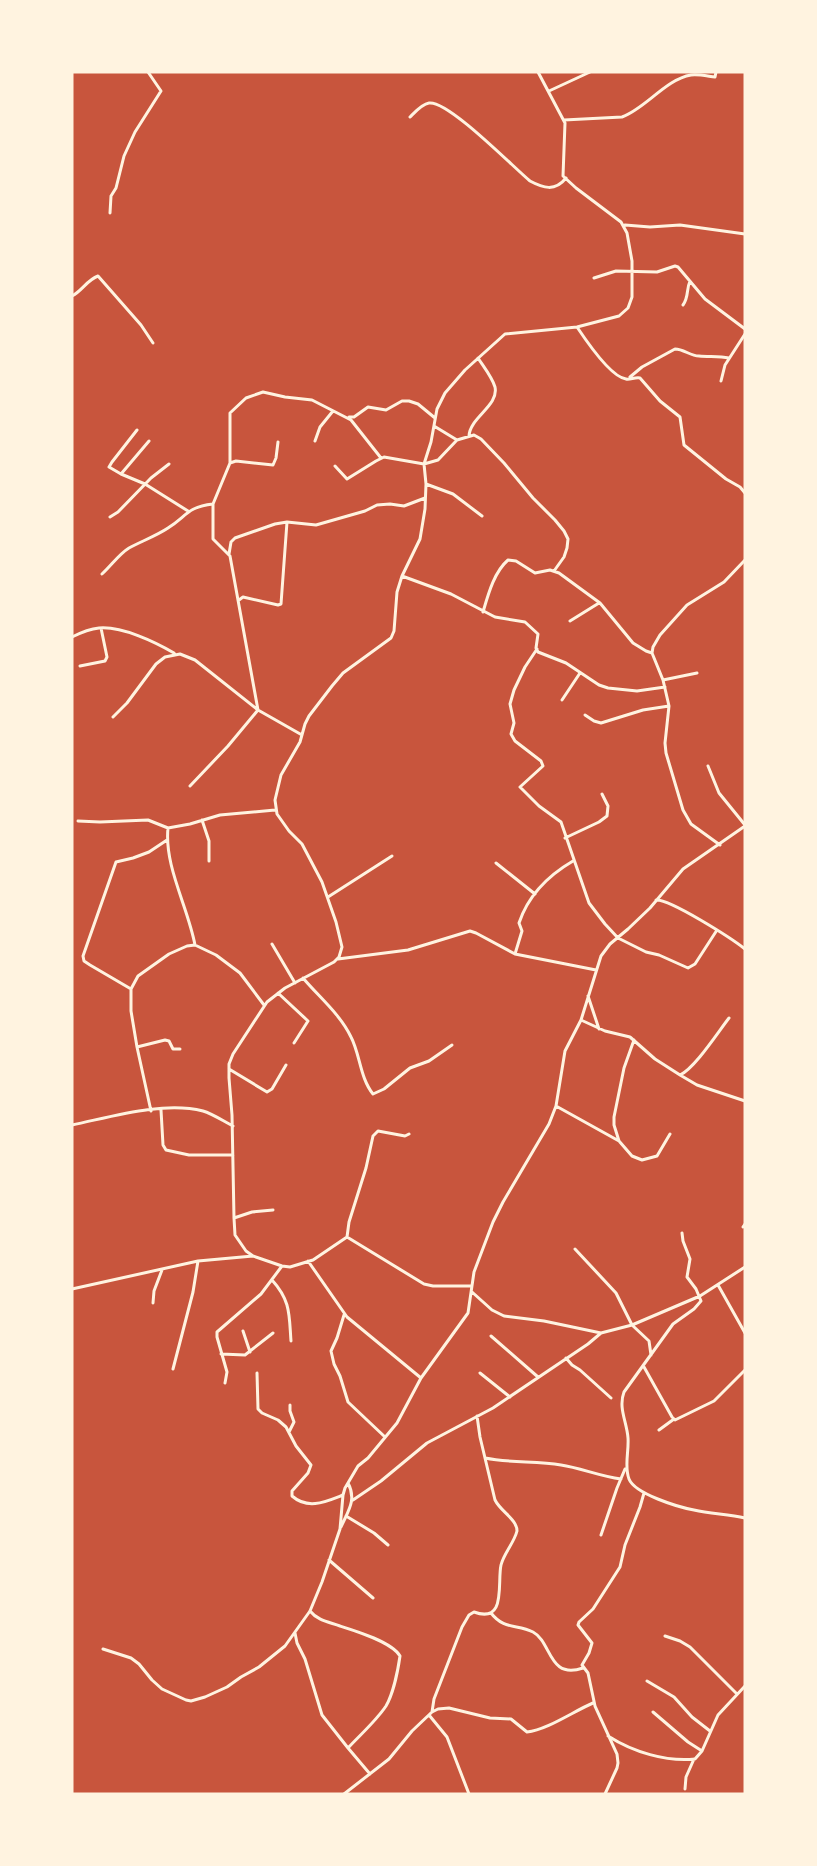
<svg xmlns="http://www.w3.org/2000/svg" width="817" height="1866" font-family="Barlow,sans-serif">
	<rect width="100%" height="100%" fill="#c8553d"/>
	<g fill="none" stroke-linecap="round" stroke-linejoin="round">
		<path stroke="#fff3e0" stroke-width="3" d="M549 91 590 72
			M410 117C415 112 422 104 429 103 448 100 513 167 530 181 543 188 555 192 566 178
			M564 120 622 117C645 109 666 79 691 75 698 74 707 76 715 77L716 72
			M110 213 111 196 116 188 124 156 135 132 161 91 148 72
			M625 225 650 227 680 225 745 234
			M594 278 616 271 657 272 675 266 678 267 705 299 745 329
			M72 296C82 291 87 280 98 276L141 325 153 343
			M683 305C689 297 686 290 690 281
			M577 327C585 339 611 377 626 379 630 380 635 377 640 378L660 401 680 417 684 445 726 479 740 487 745 493
			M630 377 642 367 675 349C684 349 690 356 699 356 709 357 719 356 729 358
			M721 381 725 365 745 334
			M349 417H354L368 407 386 410 402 401H409L418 404 435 418
			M434 426 457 440 474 435 481 439 504 463 533 498 555 520 564 531 568 539 567 548 564 557 554 571
			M137 430 112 462 109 467 121 474 145 484 188 511
			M469 436C470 417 499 406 495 387 492 377 483 366 478 358
			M315 441 320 427 333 411
			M230 463V413L246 398 263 392 285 397 312 400 351 420 381 458
			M335 466 347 479 376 461 384 457 424 464 438 460 457 440
			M121 474 149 441
			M426 484 453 494 482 516
			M110 517 118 512 151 478 169 464
			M229 554 231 542 235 538 275 524 287 522 316 525 365 511 377 505 390 504 404 506 425 498
			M102 574C111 566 119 554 129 548 142 541 156 536 168 528 187 516 187 507 213 504
			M402 576 451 594 495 617 525 622 538 634 536 648 538 652 566 663 599 685 608 688 637 691 665 687
			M239 600 243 597 278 605 281 604 287 522
			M483 612C488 595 494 572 508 560L516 561 535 573 550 570 559 573 600 603 633 643 646 651 652 653
			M570 621 599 603
			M72 637C80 633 89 629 99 628 122 626 155 642 174 653
			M537 649 525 667 514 690 510 704 514 723 511 734 515 741 541 761 543 766 520 787 539 806 561 822 589 903 605 924 618 938 646 952 659 955 688 968 695 964 717 930
			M80 666 105 661 107 657 101 628
			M663 680 697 673
			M562 700 580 673
			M585 715 594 721 601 723 643 710 669 706
			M113 717 127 703 156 664 165 657 180 654 195 660 258 710 302 735
			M708 766 719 793 745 825
			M190 786 228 746 258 710 230 556 213 539V504L230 463 236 461 273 465 276 458 278 442
			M202 820 209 841V861
			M78 821 100 822 148 820 168 828 190 824 220 815 275 810
			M168 828C164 866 188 907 195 945
			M565 838 599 822 607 816 608 806 602 794
			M720 845 691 824 683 810 666 753 665 743 669 706 663 680 652 653 653 647 660 635 687 605 724 582 745 560
			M496 863 535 894
			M328 897 392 856
			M656 900C670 899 731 938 745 949
			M272 944 295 983
			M515 954 522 931 519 923C528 896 549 875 573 861
			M338 959 408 950 470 931 476 933 515 954 596 970
			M303 978C319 997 340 1014 351 1037 360 1054 360 1078 373 1094L384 1089 410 1068 429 1061 452 1045
			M131 989 90 965 84 961 83 956 116 862 133 858 149 852 167 840
			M278 993 308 1021 294 1043
			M588 996 599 1029
			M581 1020 605 1031 630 1037 655 1059 680 1075C695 1068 718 1032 729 1018
			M137 1047 165 1040 169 1041 173 1049H180
			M229 1069 267 1092 272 1089 286 1065
			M680 1075 697 1085 745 1101
			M556 1106 619 1141 632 1156 642 1160 657 1156 670 1134
			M161 1110 163 1145 166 1150 189 1155H233
			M151 1111 137 1047 131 1011V989L138 976 169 954 187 946 195 945 216 955 240 973 264 1005
			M72 1125C111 1117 163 1101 203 1111 213 1114 223 1121 233 1126
			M619 1141 614 1125V1117L624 1068 634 1040
			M234 1218 252 1212 273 1210
			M743 1227 745 1224
			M682 1233 683 1241 690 1259 687 1277 696 1289 701 1301 694 1309 673 1324 624 1392C618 1408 627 1422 628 1438 629 1452 624 1466 629 1479 635 1494 678 1507 694 1510 711 1514 728 1514 745 1518
			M347 1237 349 1222 366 1168 373 1136 378 1131 405 1136 409 1134
			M575 1249 616 1293 632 1325 649 1341 651 1355
			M308 1261 347 1317 421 1378
			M272 1280C291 1301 289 1315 291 1341
			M718 1285 745 1333
			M472 1286H433L424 1284 347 1237 313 1260 290 1267 282 1266 253 1256 246 1251 235 1235 234 1218 232 1115 229 1078V1064L233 1054 267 1002 285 988 334 962 339 957 342 947 336 922 322 882 302 844 289 831 277 814 275 800 281 775 300 742 305 724 309 716 332 686 343 673 391 638 394 631 397 592 402 576 420 539 425 509 426 484 424 464 431 442 437 409 445 393 465 370 505 334 577 327 619 316 628 308 632 297V261L627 233 621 222 576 188 563 176 565 123 538 72
			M72 1289 198 1261 253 1256
			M472 1292 492 1310 504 1316 544 1321 601 1333
			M153 1303 154 1291 162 1270
			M344 1315 337 1338 331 1351 334 1364 340 1376 348 1402 385 1437
			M243 1331 250 1352
			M491 1336 538 1377
			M221 1354 245 1355 273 1333
			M566 1358 572 1365 580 1370 611 1398
			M644 1367 672 1417 675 1420 714 1401 745 1370
			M173 1369 193 1292 198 1261
			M257 1373 258 1409 262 1413 278 1420 286 1427 296 1446 311 1465 308 1473 292 1491V1496C308 1510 325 1502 343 1495
			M480 1373 510 1397
			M225 1383 227 1372 217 1337V1332L261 1294 282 1266
			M659 1430 674 1419
			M289 1432 294 1422 290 1411V1405
			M485 1458C510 1463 536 1461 561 1465 581 1468 599 1476 621 1479
			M353 1500 381 1481 427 1443 493 1408 588 1344 601 1333 632 1325 700 1296 745 1267
			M346 1516 374 1533 388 1545
			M341 1527C348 1511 357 1500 348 1483
			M601 1535 617 1488 625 1469
			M329 1560 373 1598
			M310 1611C318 1621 329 1622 340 1626 356 1631 392 1642 400 1656 398 1670 393 1694 386 1706 376 1721 360 1735 348 1748
			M491 1613C504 1630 517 1624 533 1632 552 1642 548 1680 583 1668
			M295 1633 297 1643 305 1659 322 1715 348 1748 370 1774
			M665 1636 680 1641 690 1647 737 1694
			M103 1649 131 1658 139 1664 152 1680 162 1689 186 1700 191 1701 205 1697 227 1687 241 1677 259 1667 285 1646 310 1611 322 1582 340 1529 343 1495 345 1488 358 1466 368 1458 397 1423 421 1378 468 1313 474 1272 493 1222 503 1202 549 1124 556 1106 565 1051 581 1020 601 956 610 944 628 929 650 908 683 869 745 826
			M647 1681 674 1697 692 1717 710 1731
			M432 1712 434 1699 462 1627 469 1615 474 1612C507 1624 497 1583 501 1565 504 1553 514 1543 517 1531 517 1519 501 1512 495 1500L480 1437 477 1416
			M653 1712 688 1742 702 1751
			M429 1715 447 1737 469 1794
			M608 1736C633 1752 666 1762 695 1759L702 1751 718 1715 745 1686
			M685 1789 686 1777 694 1759
			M344 1794 389 1759 412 1731 432 1712 438 1709 449 1708 490 1718 511 1719 527 1732C547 1730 574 1711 593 1703
			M605 1794 617 1768 618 1763 617 1754 595 1706 588 1673 582 1665 589 1653 592 1643 578 1625 579 1622 593 1609 620 1567 625 1545 640 1507 644 1493"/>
	</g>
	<rect width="817" height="1866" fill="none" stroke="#fff3e0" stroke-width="147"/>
</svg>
